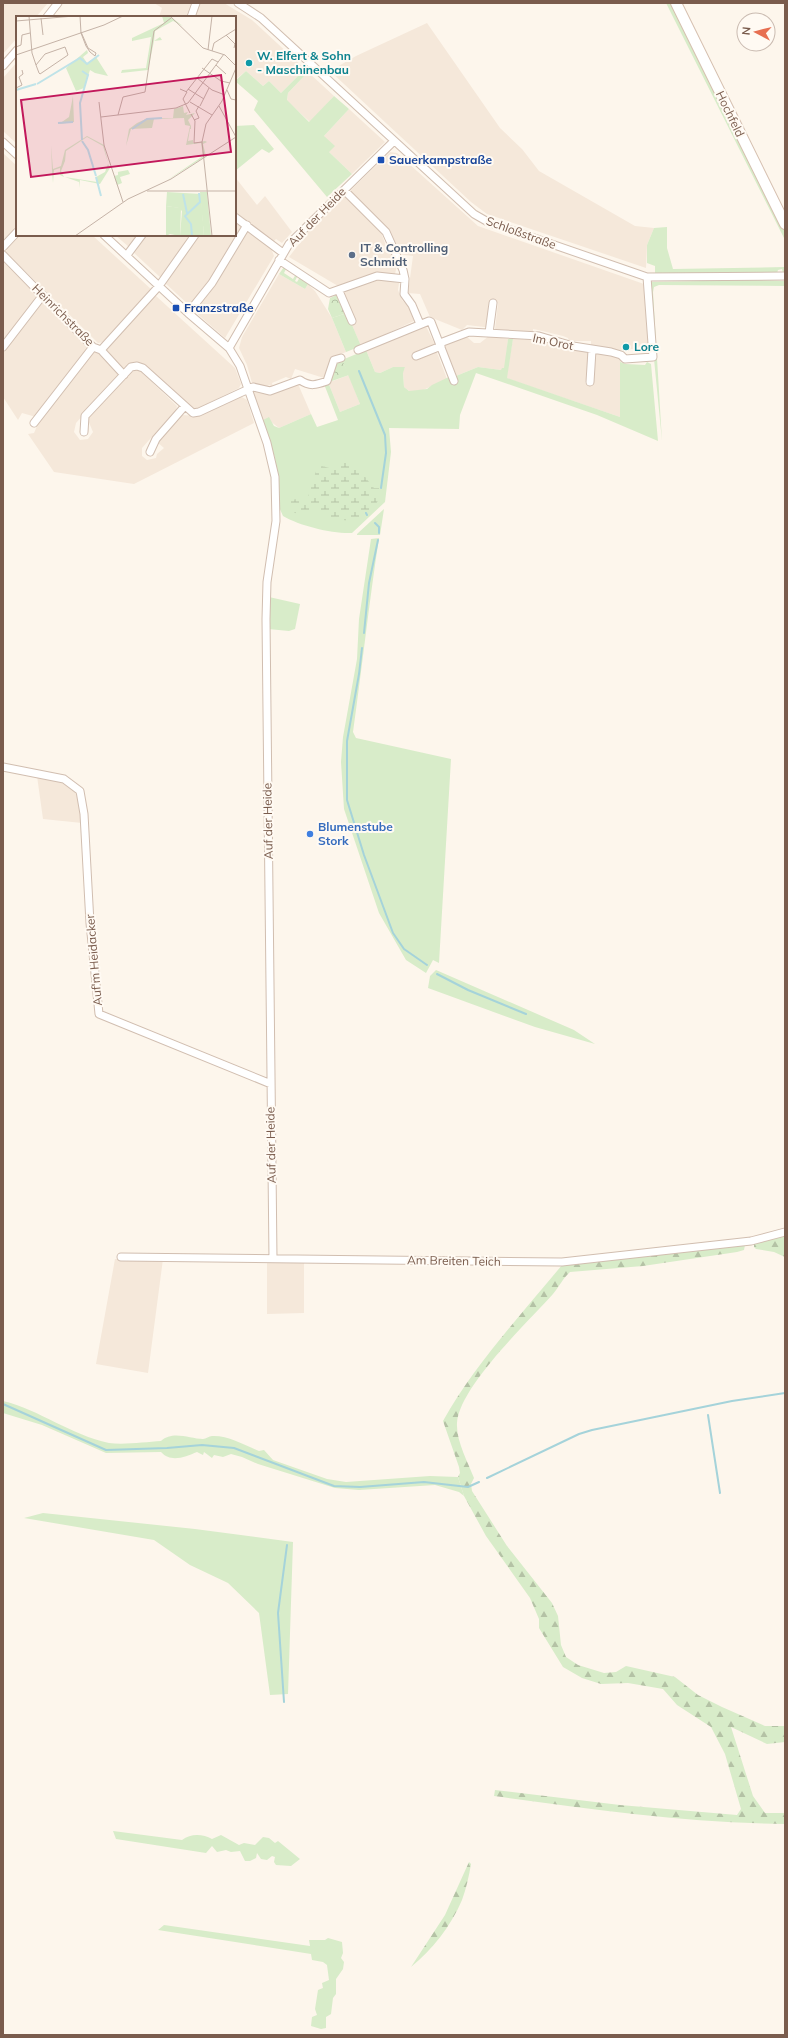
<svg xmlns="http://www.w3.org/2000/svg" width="788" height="2038" font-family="Mulish,sans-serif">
	<defs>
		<pattern id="forest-firs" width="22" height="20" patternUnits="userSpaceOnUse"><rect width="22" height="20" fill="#d8ecc9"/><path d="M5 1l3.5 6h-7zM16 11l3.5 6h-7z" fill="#b4c2a5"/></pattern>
		<pattern id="wetland-marsh" width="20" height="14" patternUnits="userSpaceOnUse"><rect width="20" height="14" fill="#d8ecc9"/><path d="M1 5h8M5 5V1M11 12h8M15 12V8" fill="none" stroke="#b4c2a5"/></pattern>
		<pattern id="park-crowns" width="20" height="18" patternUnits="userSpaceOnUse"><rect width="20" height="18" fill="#d8ecc9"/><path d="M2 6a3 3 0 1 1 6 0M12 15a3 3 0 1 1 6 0" fill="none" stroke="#b4c2a5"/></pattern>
	</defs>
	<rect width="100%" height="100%" fill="#fdf6ec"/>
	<path fill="#f5e8da" d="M3 3H48L36 17H17V38L3 54Z
		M154 3H191L186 17H159L162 8Z
		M200 3H224L252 20 305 69 281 93 269 81 263 86 246 71 235 80V17H195Z
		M427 23 500 128 522 149 539 171 635 226 654 228 647 245 646 268 487 214 471 202 330 71 356 56Z
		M17 62V144L3 131V78Z
		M308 72 334 96 310 122 287 101 288 93Z
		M349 109 385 142 352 174 329 152 324 136Z
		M390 152 397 153 478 226 644 284 649 348 619 350 591 346V341H569L568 338 563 336 538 330 533 329V332L495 329 498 303 489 302 488 306H490L487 327H484L467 325 462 330 430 317 420 294 408 293 413 256 397 254 390 235 350 191Z
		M3 153 17 166V229L3 244Z
		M235 177 257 205 265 196 292 232 282 243 276 239 274 241 235 212Z
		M346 195 380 229 388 252 391 253 397 265 395 274 375 273 338 286 289 257 313 226Z
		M235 220 243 227 214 276 190 306 164 282 197 235H235Z
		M248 230 271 248 274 256 225 338 194 311Z
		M18 235H92L152 290 104 342 98 343 6 252 7 247Z
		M115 235H139L129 247Z
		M143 235H192L161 278 132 251Z
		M3 261 37 294V296L3 344Z
		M279 274 305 289 308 284 315 291 332 318 346 352 331 358 324 378 295 369 291 379 286 377 272 383 273 387H271L270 385 264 387 252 383 247 365 239 348 242 337Z
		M377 279 399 283 398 290 402 300 409 307 414 321 386 334 387 336 360 344 339 294Z
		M156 296 235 368 241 384 239 388 197 409H191L144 365 135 362 129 365 124 370 106 353 105 349 152 297Z
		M45 302 87 346V350L36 417 22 413 18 420 3 397V351L40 303Z
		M426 326 435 345 412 355 414 358 436 350 447 379 421 391H409L404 387 403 372 405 367H393L380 373 375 372 366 350Z
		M489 336 508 339 505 369 501 370 478 367 456 376 443 346 467 337 474 343H480Z
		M513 339 547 340 586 350 589 353 588 372 585 383 593 385 594 357 597 353 621 357 620 417 506 378Z
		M94 352 98 353 119 375 76 423 74 432 80 440 88 439 93 432 87 418 132 369 139 370 177 406 176 410 142 448V456L147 460 156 458 157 454 164 448 157 442 182 415 198 416 240 396 247 400 254 423 134 484 54 472 28 434 34 433 40 419 91 353Z
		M349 375 360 404 340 412 328 382 331 377 333 381Z
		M298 384 311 414 279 428 270 421 263 420 252 390Z
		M37 776 62 782 76 791 82 823 43 819Z
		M115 1259H163L148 1373 96 1364Z
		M267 1261 304 1262V1313L267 1314Z"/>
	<path fill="#d8ecc9" d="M666 3H680L785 217V240Z
		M305 69 308 72 288 93 287 100 309 122 334 96 349 109 324 136 335 146 329 152 352 174 327 197 254 110 258 101 235 81 246 71 263 86 269 81 281 93Z
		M254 125 274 149 269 153 262 149 235 171V126Z
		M667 227V248L673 269 785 267V272L783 273 782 269 778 270 777 273 655 274V266L647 263V245L654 228Z
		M284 267 286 269 284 273 293 279 296 274 298 275 295 281 297 282 300 277 312 284 310 286 308 284 305 289 279 274Z
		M754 280 785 281V286L659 285 654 287 653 292 662 441 654 359H656L650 282Z
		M347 313 361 346 346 352 332 318Z
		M508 339H513L507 378 620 417V362L626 364 645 365 647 362 651 364 658 441 597 415 476 373 460 415 459 429 389 428 391 452 385 502 352 533C333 534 300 526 283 516L279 507 275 458 263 420 269 417 274 426 279 428 311 414 317 427 338 420 324 384 328 382 340 412 360 404 342 360 366 350 375 372 380 373 393 367H405L403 373 404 387 409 391 427 389 432 385 455 374 456 376 478 367 501 370 502 368H504Z
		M384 509 380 535H357V534Z
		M379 538C369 603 362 668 353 732L356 738 451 759 439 963 433 960 426 973 406 960 379 913 344 809 341 762 343 737 357 659 359 619 371 539Z
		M269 597 300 604 295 629 289 631 268 629Z
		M436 970 574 1030 595 1044 535 1027 428 988 430 976Z
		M3 1401C40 1410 71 1435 109 1443 124 1445 146 1442 161 1441 173 1430 190 1439 203 1439 206 1439 209 1436 212 1436 227 1435 245 1445 259 1451L264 1450 273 1460 327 1479 346 1482 430 1476 458 1477 464 1496 459 1492 435 1485 359 1490 335 1488 258 1464 242 1457 231 1454 223 1457 214 1455 212 1458 204 1452 203 1455 197 1452C185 1457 171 1463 161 1452L106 1453 42 1425 3 1413Z
		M43 1513 195 1529 293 1542 288 1694 270 1695 259 1613 228 1583 190 1565 154 1540 24 1518Z
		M113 1831 182 1840C191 1833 203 1834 212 1839L221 1835 239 1845 244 1843 255 1845 263 1837 269 1838 275 1843 278 1841 300 1859 291 1866 276 1865 274 1862 275 1857 272 1856 267 1860 261 1859 257 1853 256 1858 250 1861H245L240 1851 231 1852 226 1850 217 1852 212 1846 206 1853 116 1839Z
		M164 1925 310 1946 309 1940H325L328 1938 342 1942 343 1953 341 1958 344 1962 343 1969 336 1979V1994L333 1998 331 2014 326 2017V2028L321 2029 311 2026 312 2017 317 2015 315 2009 318 1990 323 1988 322 1983 329 1980 327 1965 323 1962 312 1960 311 1954 158 1930Z"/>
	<path fill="url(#forest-firs)" d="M785 1234V1257L774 1252 756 1249 754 1247V1243Z
		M745 1245 744 1250 737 1252 643 1266 570 1272C563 1278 559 1287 553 1294 529 1321 459 1387 457 1423 456 1441 468 1462 474 1478L471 1484 472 1491 507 1546 552 1603 558 1616 561 1645 566 1657 578 1665 604 1673 616 1672 626 1666 675 1677 698 1695 722 1707 765 1726H785V1742L767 1744 731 1727 753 1796 765 1813H785V1824C688 1823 590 1809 494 1796L495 1790 620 1805 737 1815 741 1809 725 1754 711 1727 677 1705 663 1689 628 1683 601 1684 582 1678 563 1667 539 1628V1619L530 1598 486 1536 464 1496 458 1477 460 1473 459 1467 443 1421C475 1364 521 1315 562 1265Z
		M469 1862 471 1864C469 1876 466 1889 462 1900 451 1926 432 1950 411 1967L445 1915Z"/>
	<path fill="url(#wetland-marsh)" d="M346 462C360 465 365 478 374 488H381V495L375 506 354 521 329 519 317 511 303 512 298 514 290 511 291 500 308 497 317 468 322 466 333 469Z"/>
	<path fill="url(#park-crowns)" d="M339 294 347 313 332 318 328 309 330 298Z
		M342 360 349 375 332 381 331 377 336 362Z"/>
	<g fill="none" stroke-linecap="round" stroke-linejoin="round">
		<path stroke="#a5d3da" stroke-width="2" d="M359 371 385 435 386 453 381 488
			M366 513 367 515
			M375 523 379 527V533
			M364 633 369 583 378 540
			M362 648 359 674 347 741V800L364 855 393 933 404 949 427 965
			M437 974 468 990 526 1014
			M3 1404 106 1450 167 1448 202 1445 234 1448 334 1486 360 1487 424 1482 468 1487 479 1482
			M708 1415 720 1493
			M487 1478 579 1434 592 1430 732 1401 785 1393
			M284 1702 278 1613 287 1545"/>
		<defs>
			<path id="street" d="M238 3 261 18 474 214 488 222 647 277 785 276
				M47 17 58 3
				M191 17 196 3
				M3 66 17 50
				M3 142 17 155
				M344 190 386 232 403 270 405 279
				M235 217 283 253
				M104 235 188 313 229 348 240 366 267 443 275 477 276 521 267 582 266 619 273 1258
				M3 247 17 232
				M3 255 93 347 101 350 124 375
				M127 255 142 235
				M279 260 329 293 377 276 405 279 404 294 412 305 420 324
				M339 291 352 321
				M188 313 212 283 247 225
				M489 333 493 303
				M440 343 469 332 539 336 573 346 611 352 621 355 625 359 653 357 647 277
				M3 347 43 295
				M229 348 289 244 394 141
				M101 350 159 286 195 235
				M358 350 429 321 431 322 454 381
				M416 356 441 346
				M590 382 592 350
				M34 423 93 347
				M84 432 85 416 131 367 137 366 143 368 193 413 199 412 253 387 270 391 300 380C310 387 316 385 327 381L334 360 341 358
				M150 452 156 439 184 407
				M3 767 64 779 80 791 84 814 90 923 99 1014 271 1084
				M121 1257 562 1262 751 1241 785 1232"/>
			<path id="secondary" d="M676 3 785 224"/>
		</defs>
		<use href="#street" stroke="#d1beb0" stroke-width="9"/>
		<use href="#secondary" stroke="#d6c0b0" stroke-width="12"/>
		<use href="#street" stroke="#fff" stroke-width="7"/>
		<use href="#secondary" stroke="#fff" stroke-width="10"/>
	</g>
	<g fill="#0f9aa8" stroke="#fffaf3" stroke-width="1.5">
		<circle cx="249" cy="63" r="4"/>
		<circle cx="626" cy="347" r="4"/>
	</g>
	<g fill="#1a4fb4" stroke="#fffaf3" stroke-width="1.5">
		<rect x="377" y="156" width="8" height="8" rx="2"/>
		<rect x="172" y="304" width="8" height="8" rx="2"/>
	</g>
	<circle fill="#5c6f8a" stroke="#fffaf3" stroke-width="1.5" cx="352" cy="255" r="4"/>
	<circle fill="#3f7fe0" stroke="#fffaf3" stroke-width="1.5" cx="310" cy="834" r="4"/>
	<g text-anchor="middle" stroke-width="4" stroke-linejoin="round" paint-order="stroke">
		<g font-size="12" font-weight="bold" fill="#0d838f" stroke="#fffaf3" text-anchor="start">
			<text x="257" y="60">W. Elfert &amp; Sohn<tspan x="257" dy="14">- Maschinenbau</tspan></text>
			<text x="634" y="351">Lore</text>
		</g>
		<g font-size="12" fill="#7a5c4d" stroke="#fffaf3">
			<text transform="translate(730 114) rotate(64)" y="4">Hochfeld</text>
			<text transform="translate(317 217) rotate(-46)" y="4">Auf der Heide</text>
			<text transform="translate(521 233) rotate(20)" y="4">Schloßstraße</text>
			<text transform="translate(63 315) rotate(45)" y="4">Heinrichstraße</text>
			<text transform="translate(553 342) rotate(12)" y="4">Im Orot</text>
			<text transform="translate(268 821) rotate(-91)" y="4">Auf der Heide</text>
			<text transform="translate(94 960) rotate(-95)" y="4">Auf'm Heidacker</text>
			<text transform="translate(271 1145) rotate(-91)" y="4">Auf der Heide</text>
			<text transform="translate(454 1261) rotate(1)" y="4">Am Breiten Teich</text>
		</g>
		<g font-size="12" font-weight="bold" fill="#164399" stroke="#fffaf3" text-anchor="start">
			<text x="389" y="164">Sauerkampstraße</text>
			<text x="184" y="312">Franzstraße</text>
		</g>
		<g font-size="12" font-weight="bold" fill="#4e5e75" stroke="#fffaf3" text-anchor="start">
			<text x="360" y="252">IT &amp; Controlling<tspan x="360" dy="14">Schmidt</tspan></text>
		</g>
		<g font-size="12" font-weight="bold" fill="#366cbe" stroke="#fffaf3" text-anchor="start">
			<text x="318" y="831">Blumenstube<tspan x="318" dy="14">Stork</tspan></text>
		</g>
	</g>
	<g transform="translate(16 16)">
		<rect width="220" height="220" fill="#fdf6ec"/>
		<path d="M71 34 72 37 67 41 71 47 80 41 92 60 79 57 74 54 68 72 60 75 50 52ZM57 80 58 106 43 108 53 101ZM167 90 168 97 172 96 170 99 179 97 172 104 175 110V113H178H174L172 125 177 124V127L189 125 191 126 187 128 190 140 150 165 187 140 185 127 170 129 174 110 169 109 168 102 138 103 136 112 115 113 110 130 111 124 113 113 121 107 132 102H157L158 93ZM112 154 114 158 104 161 106 167 101 169 98 160 102 159V156L96 157ZM184 176H191L195 220H188ZM150 190 165 192 164 220 154 218 150 220Z" fill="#d8ecc9"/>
		<path d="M146 0H153L167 10 157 5 139 15 138 25 144 21 146 24 138 25 132 54 105 57 106 54 130 52 135 21 116 25V22L148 7ZM71 120 88 129 92 147 87 130 71 121 50 135 49 145 45 155 48 161 44 159V152L38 154 37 167 36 155 35 129 37 153 45 150 49 134ZM92 148 94 152 84 168 64 164 63 172V166L49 161 81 166 80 161 89 156ZM151 176 185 178 188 220H164L166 195 163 192 150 190Z" fill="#d8ecc9"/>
		<path fill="none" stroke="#bfe3e8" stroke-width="2" d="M21 68 64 42 71 48 83 39M0 74 20 68M42 107 57 106M116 113 131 103 146 102M66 124 64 87 72 59 66 55M66 125 72 134 80 160M80 161 85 180M167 178 171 197M176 220 175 208 169 200 184 186 183 177"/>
		<path fill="none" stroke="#c5b3a7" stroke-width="1" d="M13 0 16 37 20 49 23 57 24 58 52 39 49 31 29 38 20 49M64 0 65 17 70 30 74 36 79 40 80 37 72 32 65 16M154 0 187 32 209 39 220 50M25 2 27 19M0 5 58 0M210 19 219 28 218 32M0 31 5 29 6 19 14 17M192 34 196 0M196 35 198 27 220 13M0 39 88 9 107 0M200 49 210 58M186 52 205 65 214 67M181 62 196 74 209 79M0 72 6 69 3 61 7 58 6 54M164 73 171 76 167 83 174 97M172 73 188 83M211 74 215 83 220 84M170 76 196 43 202 46M83 86 88 129 107 186M174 86 196 99M184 90 193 72M203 90 220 121M175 98 179 105 178 127 186 126M102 99 107 81 129 76 138 15 155 2M85 101 160 92 172 87 208 38M178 104 183 102 180 95 183 90M131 175H220M59 220 112 183 155 163 220 121M196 220 186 126 190 108 206 85 220 52"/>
		<path fill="#c2185b" fill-opacity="0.15" stroke="#c2185b" stroke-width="2" d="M205 59 215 136 15 161 5 84Z"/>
		<rect width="220" height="220" fill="none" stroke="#7a5c4d" stroke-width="2"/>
	</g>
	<rect width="788" height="2038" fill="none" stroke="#7a5c4d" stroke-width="8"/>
	<g transform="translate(756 32) rotate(277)"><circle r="19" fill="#fffaf3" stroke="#cabbb1"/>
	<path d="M0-3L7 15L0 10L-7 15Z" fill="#e76f51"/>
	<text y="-6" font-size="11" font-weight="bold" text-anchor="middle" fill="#7a5c4d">N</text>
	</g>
</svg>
